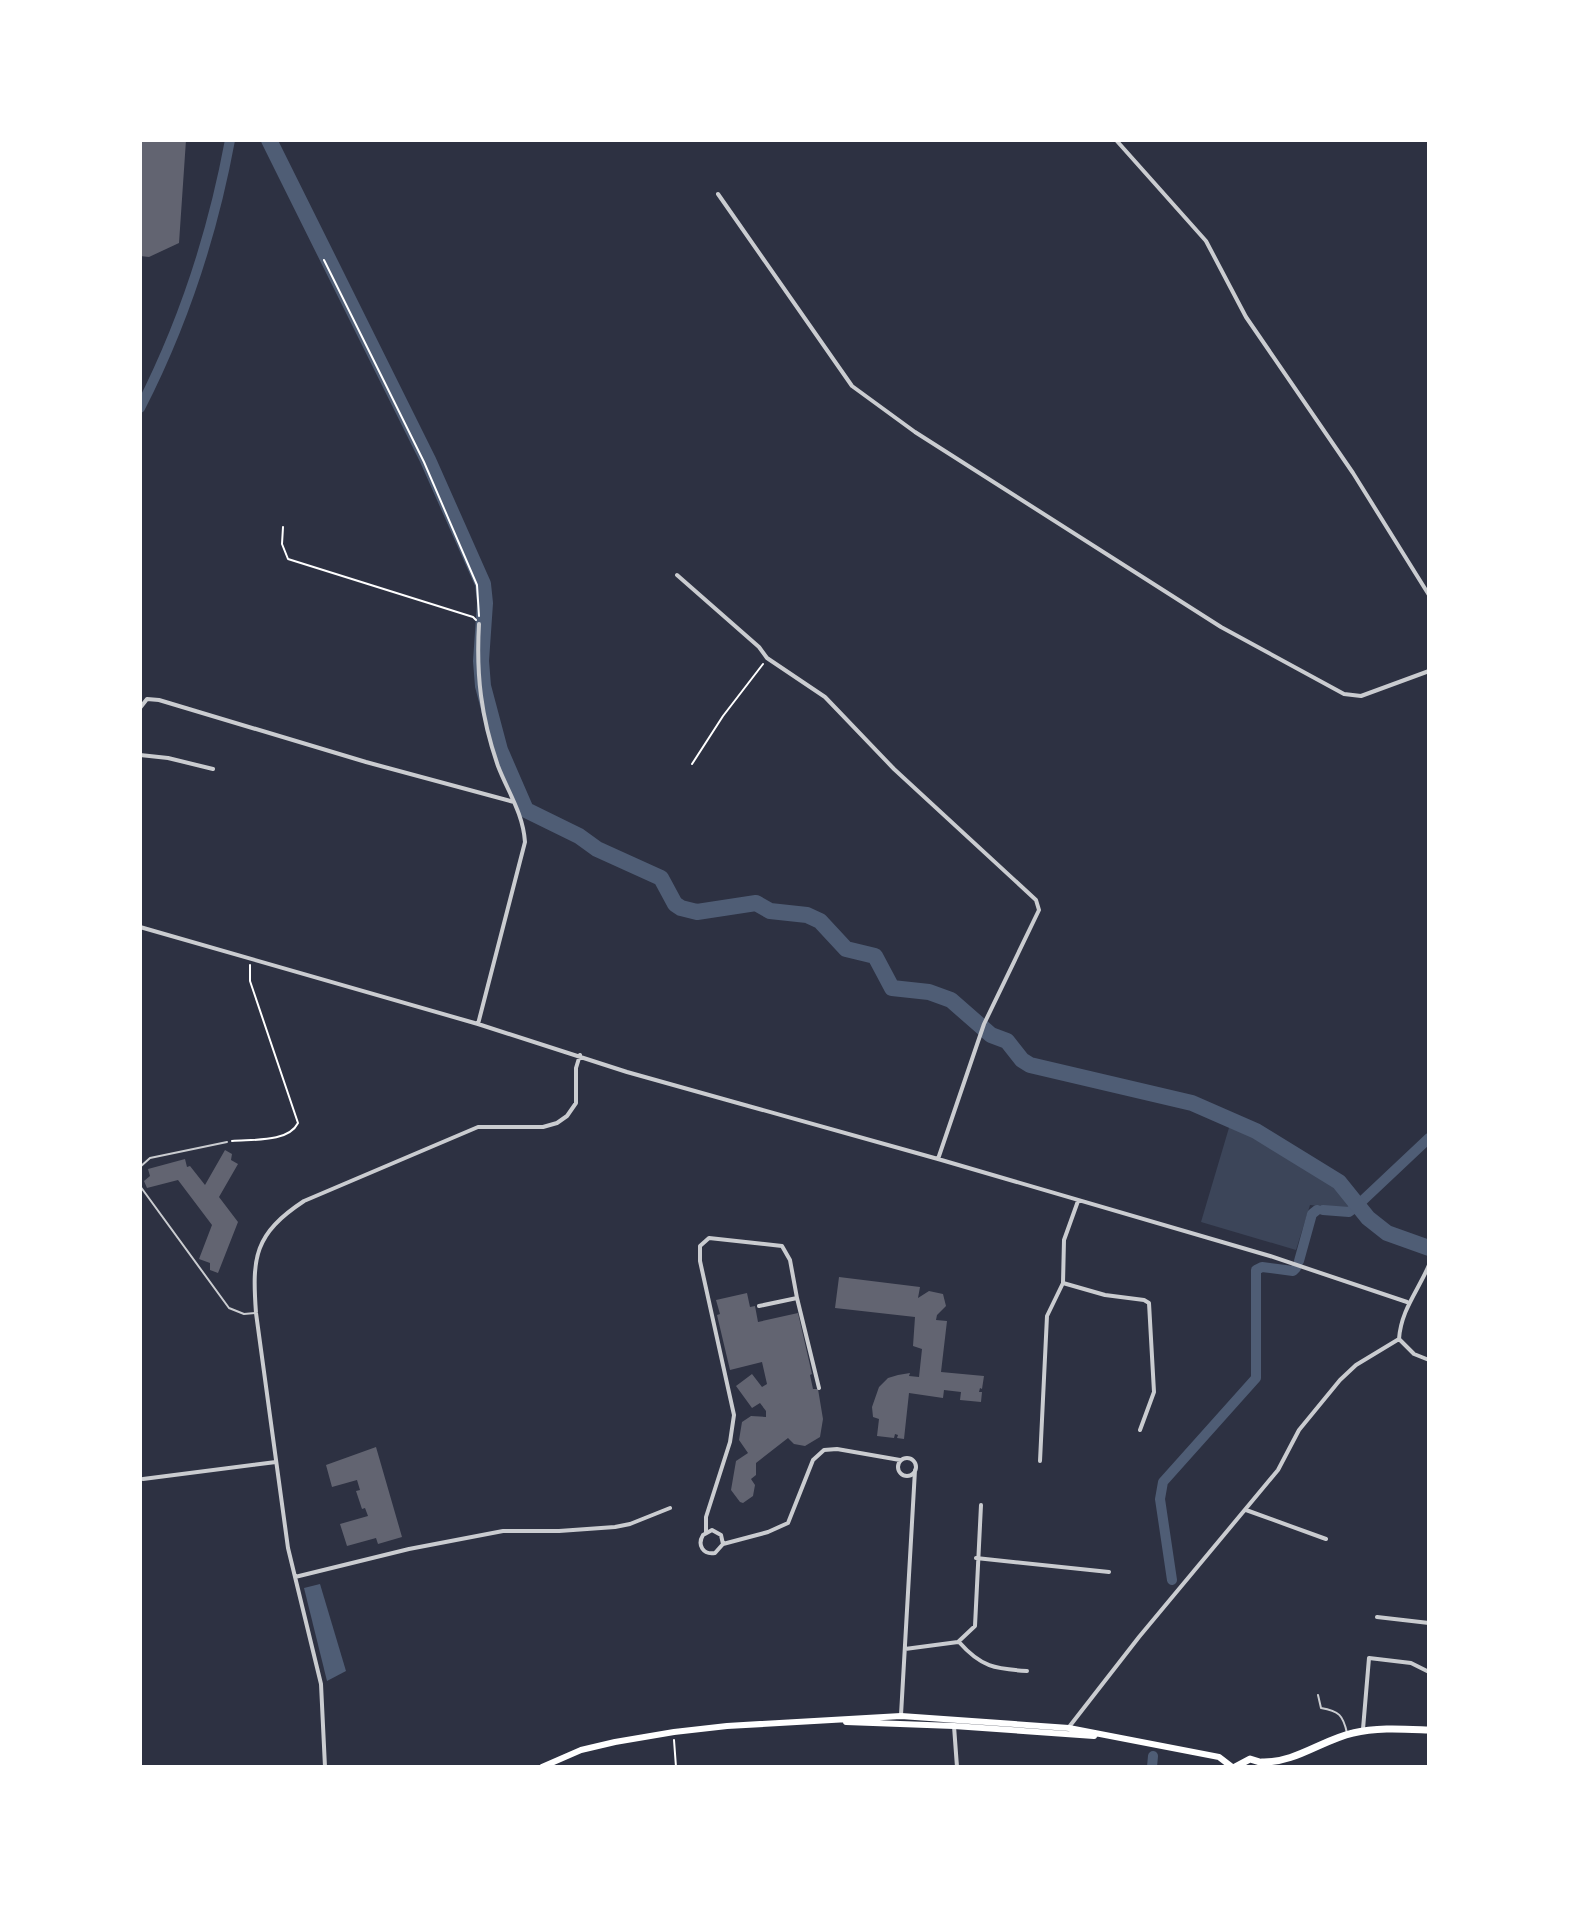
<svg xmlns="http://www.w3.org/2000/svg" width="1569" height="1907" font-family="'Titillium Web',sans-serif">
	<rect width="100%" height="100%" fill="#2d3142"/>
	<path fill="#3c4559" d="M1231 1121C1275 1140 1325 1165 1355 1204L1346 1209 1310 1205 1296 1250 1201 1222Z"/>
	<path fill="#4f5d75" d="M320 1584 346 1671 327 1681 304 1588Z"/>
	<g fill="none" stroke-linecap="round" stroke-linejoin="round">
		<path stroke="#4f5d75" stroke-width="10" d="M140 408C183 324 213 232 230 140
			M1360 1203 1429 1138
			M1323 1210 1349 1212 1356 1207
			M1299 1261 1312 1214 1317 1210
			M1172 1580 1160 1499 1163 1482 1256 1378V1270L1262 1267 1293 1271 1296 1268
			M1152 1767 1153 1756"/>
		<path stroke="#4f5d75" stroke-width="16" d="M269 140 428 460 483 584 485 603 481 661 483 686 500 750 526 810 579 836 597 849 661 878 675 904 681 908 697 912 756 903 770 911 807 915 820 921 846 949 875 956 892 988 929 992 951 1000 991 1035 1007 1041 1022 1060 1030 1065 1192 1103 1256 1131 1339 1182 1368 1218 1387 1233 1429 1248"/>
	</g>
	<path fill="#626471" d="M140 140H186L179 243 149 257 140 256Z
		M225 1150 232 1154 231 1160 238 1164 219 1197 238 1222 218 1273 210 1270V1263L199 1259 212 1225 178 1180 147 1188 144 1181 150 1176 148 1169 185 1159 187 1167 190 1166 205 1185Z
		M839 1277 920 1287 918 1298 929 1291 943 1294 946 1306 937 1315 936 1320 947 1321 941 1372 984 1376 982 1389 980 1388 979 1392H982L981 1402 960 1400 961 1392 944 1390 943 1398 909 1393 904 1439 897 1438 898 1435 895 1434 894 1438 877 1436 879 1419 873 1417 872 1407 879 1387 888 1378 898 1375 910 1373 909 1376 919 1377 922 1349 913 1346 915 1317 835 1308Z
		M747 1293 750 1307 755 1306 758 1322 798 1313 812 1374 810 1375 813 1389H818L823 1419 820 1437 805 1446 794 1444 788 1438 756 1463V1475L751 1479 755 1485 753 1496 743 1503 740 1502 731 1490 736 1461 748 1453 739 1440 742 1422 751 1416 766 1417V1411L760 1403 752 1408 736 1386 752 1374 762 1387 767 1384 762 1362 730 1370 717 1315 720 1314 716 1300Z
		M376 1447 402 1537 378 1544 376 1538 347 1546 340 1524 368 1516 365 1508 362 1509 356 1491 360 1490 357 1480 332 1487 326 1465Z"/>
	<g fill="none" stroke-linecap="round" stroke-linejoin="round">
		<path stroke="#fff" stroke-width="2" d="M324 260 424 462 477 585 479 616
			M283 527 282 544 288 559 473 617 476 620
			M692 764 723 716 763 664
			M232 1141C251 1139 288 1143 298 1123L250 981V965
			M674 1740 676 1767"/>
		<path stroke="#caccd0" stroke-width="2" d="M140 1167 150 1158 227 1142
			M140 1186 229 1308 244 1314 255 1313
			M1318 1695 1321 1708C1339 1711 1343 1715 1347 1733"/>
		<path stroke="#caccd0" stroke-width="4" d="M1116 140 1206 241 1246 317 1353 473 1429 595
			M718 194 852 386 915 432 1221 627 1344 694 1361 696 1429 671
			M677 575 759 647 767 658 825 697 894 769 1036 900 1039 910 984 1024 938 1159
			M140 708 147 699 159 700 366 762 514 802
			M140 755 168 758 213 769
			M140 927 478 1024 627 1072 938 1159 1270 1256 1407 1302
			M478 1024 525 842C523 813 508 792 498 766 481 717 476 675 479 624
			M1063 1283 1105 1295 1144 1300 1149 1303 1154 1392 1140 1430
			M797 1298 819 1388
			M1399 1339C1401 1310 1418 1291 1429 1265
			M1399 1339 1414 1354 1429 1360
			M898 1467a9 9 0 1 1 18 0a9 9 0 1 1-18 0Z
			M1040 1461 1047 1316 1063 1283 1064 1240 1078 1201
			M143 1479 276 1462
			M1246 1510 1326 1539
			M706 1532V1517L730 1442 734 1415 700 1261V1246L709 1238 782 1246 790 1260 797 1298 759 1306
			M723 1544 721 1535 712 1530 703 1535C697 1545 703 1555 715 1553L723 1544 768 1532 788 1523 813 1460 824 1450 837 1449 900 1460
			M976 1558 1109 1572
			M295 1577 409 1549 503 1531H559L615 1527 630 1524 670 1508
			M1377 1617 1429 1623
			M959 1642C981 1667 995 1669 1027 1671
			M905 1649 958 1642 975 1626 981 1505
			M901 1715 915 1470
			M954 1726 957 1767
			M1069 1727 1139 1637 1278 1470 1299 1430 1340 1380 1356 1365 1399 1339
			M1363 1729 1369 1658 1411 1663 1429 1672
			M325 1767 321 1684 288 1548 256 1313C252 1257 254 1234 304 1201L478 1127H543L557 1123 567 1116 576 1103V1068L580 1055"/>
		<path stroke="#fff" stroke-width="6" d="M846 1722 954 1726 1094 1736
			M542 1767 581 1750 615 1742 674 1732 727 1726 901 1716 1069 1728 1219 1757 1232 1767"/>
		<path stroke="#fff" stroke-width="7" d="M1262 1762C1295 1763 1322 1740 1353 1733 1377 1727 1404 1729 1429 1730
			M1235 1767 1250 1759 1263 1763"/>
	</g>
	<rect width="1569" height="1907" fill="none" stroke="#ffffff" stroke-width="284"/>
</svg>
